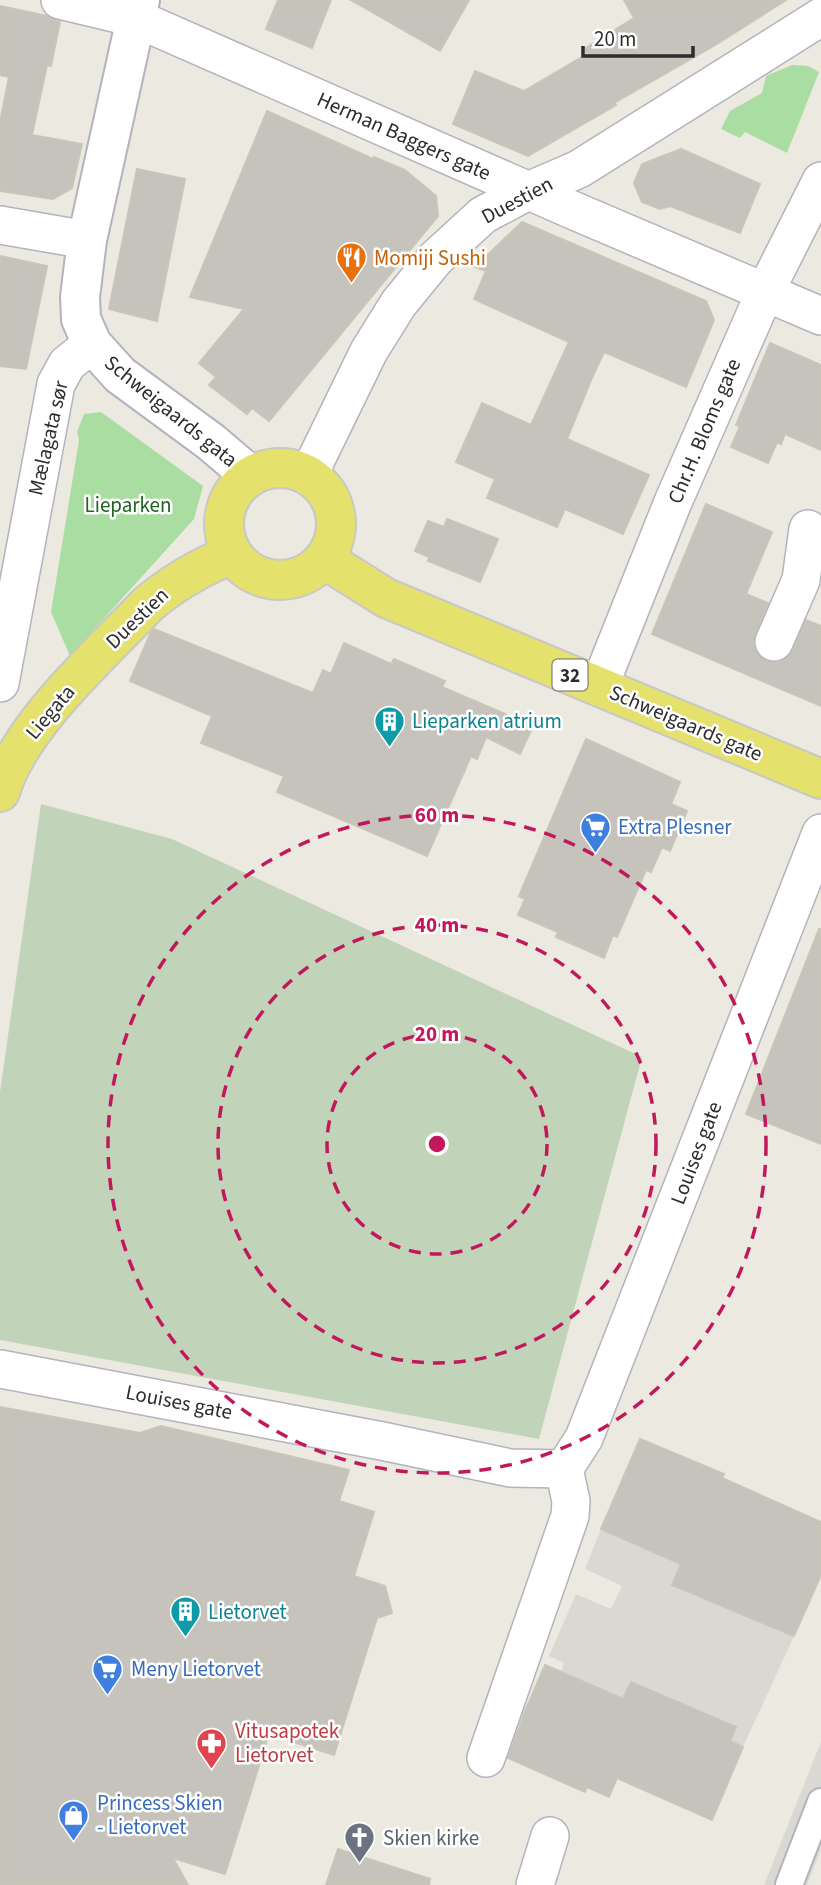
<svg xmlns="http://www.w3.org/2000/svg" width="821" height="1885" font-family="'Source Sans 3',sans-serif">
	<rect width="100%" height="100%" fill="#ece9e0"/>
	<path fill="#aadda2" d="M792 65 808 66 819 72 787 153 745 132 740 138 721 129 730 111 762 93 766 76Z
		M101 412 203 486 194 519 70 656 51 612 79 440 77 432 84 414Z"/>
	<path fill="#c1d4b9" d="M41 804 172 839 642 1057 539 1439 0 1340V1092Z"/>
	<path fill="#d9d8d2" d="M601 1529 681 1564 672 1585 698 1597 706 1580 759 1621 794 1636 743 1747 730 1741 736 1727 710 1716 703 1732 656 1693 631 1682 623 1699 561 1672 564 1663 549 1656 576 1594 611 1609 622 1586 585 1569Z
		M821 1742V1849L807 1885H764Z"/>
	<path fill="#c5c3bb" stroke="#c8c6b9" stroke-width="2" d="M278 0H331L312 48 266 29Z
		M351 0H469L440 51Z
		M624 0H786L717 44 614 103 616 105 528 156 453 124 475 71 524 91 587 54 584 49 634 18Z
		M0 6 47 16 60 22 51 66 47 65 32 135 82 144 72 188 53 199 0 191V122L9 77 0 75Z
		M267 111 373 159 374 157 405 170 436 196 438 216 269 421 252 408 247 414 209 385 216 377 199 363 244 309 190 297Z
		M681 149 760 184 740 233 670 206 660 209 642 202 634 183 642 164Z
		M137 169 185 179 157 321 109 309Z
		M522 222 706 301 714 320 686 387 604 352 591 380 567 439 649 475 623 534 565 509 557 527 487 498 495 479 456 462 482 403 531 425 569 342 474 299 486 271 475 267Z
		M0 256 47 266 26 369 0 366Z
		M770 343 821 365V450L785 434 781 444 777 442 768 463 731 447 740 426 736 425Z
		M706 504 772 532 746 594 768 603 755 634 753 645 757 654 765 661 777 663 786 659 793 651 806 620 821 626V706L652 634Z
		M447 519 498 539 480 582 428 561 429 557 415 551 428 521 444 527Z
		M154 629 313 693 323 670 331 674 344 643 391 664 394 659 445 681 442 687 533 726 520 754 486 737 477 759 471 756 427 856 277 792 284 776 201 743 212 716 130 681 150 634Z
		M586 739 680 782 671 804 687 811 670 851 662 847 651 872 646 870 617 937 613 935 604 958 556 937 558 932 518 915 525 899 519 896Z
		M819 929H821V1144L746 1114Z
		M0 1407 140 1433 161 1426 349 1470 339 1501 374 1512 354 1576 385 1586 392 1613 377 1618 334 1755 269 1734 225 1874 173 1858 188 1885H0Z
		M640 1439 724 1474 722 1478 821 1522V1575L794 1636 672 1585 681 1564 601 1529Z
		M545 1665 623 1699 631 1682 736 1727 730 1741 743 1747 712 1820 617 1778 609 1797 587 1787 585 1792 508 1758 525 1711Z
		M338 1849 430 1879 429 1885H326Z"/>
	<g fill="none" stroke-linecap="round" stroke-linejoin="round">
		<defs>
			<path id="pedestrian" d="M789 1885 821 1802"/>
			<path id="minor" d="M60 0 135 18 570 209 821 316
				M0 225 87 240
				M308 476 369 351 399 303 435 259 483 215 528 191 579 169 821 17
				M774 642 801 580 808 529
				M0 683 56 384 67 364 92 344
				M599 687 673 502 765 292 821 181
				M0 1369 382 1441 510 1468 564 1469 584 1438 821 833
				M486 1758 570 1516 571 1501 564 1469
				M535 1885 550 1836"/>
			<path id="tertiary" d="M140 0 87 240 80 297 81 319 92 344 120 375 211 442 251 476"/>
			<path id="primary" d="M224 524a56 56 0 1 1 112 0a56 56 0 1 1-112 0Z
				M324 559 386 598 821 779
				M0 792C20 725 100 655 148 604 174 582 201 567 232 554"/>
		</defs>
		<use href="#pedestrian" stroke="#b3b3be" stroke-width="30"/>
		<use href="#minor" stroke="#b3b3be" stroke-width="40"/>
		<use href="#tertiary" stroke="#b3b3be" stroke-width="42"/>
		<use href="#primary" stroke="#c8c8c8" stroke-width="42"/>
		<use href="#pedestrian" stroke="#fff" stroke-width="26"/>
		<use href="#minor" stroke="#fff" stroke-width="37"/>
		<use href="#tertiary" stroke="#fff" stroke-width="38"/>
		<use href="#primary" stroke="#e4e16d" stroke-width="38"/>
	</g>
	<g fill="none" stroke="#c2185b" stroke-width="3.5" stroke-dasharray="12 9">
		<circle cx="437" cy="1144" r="110"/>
		<circle cx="437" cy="1144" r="219"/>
		<circle cx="437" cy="1144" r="329"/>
	</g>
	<defs>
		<symbol id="restaurant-pin" viewBox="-11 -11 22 30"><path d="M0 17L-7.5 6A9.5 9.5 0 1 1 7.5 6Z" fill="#e8710a" stroke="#fff"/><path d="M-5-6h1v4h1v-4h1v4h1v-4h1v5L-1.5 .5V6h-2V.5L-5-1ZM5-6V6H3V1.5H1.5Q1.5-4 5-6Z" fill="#fff"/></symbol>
		<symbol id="building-pin" viewBox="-11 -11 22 30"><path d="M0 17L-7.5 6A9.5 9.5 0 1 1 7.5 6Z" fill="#0f9aa8" stroke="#fff"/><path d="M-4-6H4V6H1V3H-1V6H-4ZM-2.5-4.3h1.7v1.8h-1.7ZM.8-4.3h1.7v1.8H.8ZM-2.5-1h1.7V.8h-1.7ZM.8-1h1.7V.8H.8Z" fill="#fff"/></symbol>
		<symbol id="supermarket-pin" viewBox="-11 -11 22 30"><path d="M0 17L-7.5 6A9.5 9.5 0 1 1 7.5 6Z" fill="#3f7fe0" stroke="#fff"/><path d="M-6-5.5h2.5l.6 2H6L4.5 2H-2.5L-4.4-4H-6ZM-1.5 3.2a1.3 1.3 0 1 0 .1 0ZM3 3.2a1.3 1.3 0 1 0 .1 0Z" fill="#fff"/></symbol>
		<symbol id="pharmacy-pin" viewBox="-11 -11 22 30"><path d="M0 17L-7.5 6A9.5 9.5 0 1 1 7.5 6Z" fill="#e0444e" stroke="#fff"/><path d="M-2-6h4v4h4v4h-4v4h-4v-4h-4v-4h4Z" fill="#fff"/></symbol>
		<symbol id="shop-pin" viewBox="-11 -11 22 30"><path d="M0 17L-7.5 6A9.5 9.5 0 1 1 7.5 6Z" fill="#3f7fe0" stroke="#fff"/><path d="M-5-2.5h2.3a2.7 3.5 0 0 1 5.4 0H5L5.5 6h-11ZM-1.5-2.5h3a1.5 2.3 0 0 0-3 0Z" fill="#fff"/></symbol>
		<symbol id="church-pin" viewBox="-11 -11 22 30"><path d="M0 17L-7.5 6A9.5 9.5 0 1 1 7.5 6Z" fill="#6b7280" stroke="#fff"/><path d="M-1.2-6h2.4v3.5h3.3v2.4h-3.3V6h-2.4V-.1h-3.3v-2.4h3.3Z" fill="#fff"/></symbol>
	</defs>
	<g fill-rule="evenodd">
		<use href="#restaurant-pin" x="334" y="240" width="35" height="47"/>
		<use href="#building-pin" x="372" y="704" width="35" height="47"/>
		<use href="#supermarket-pin" x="578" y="810" width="35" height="47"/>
		<use href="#building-pin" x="168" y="1594" width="35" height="47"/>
		<use href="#supermarket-pin" x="90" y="1652" width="35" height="47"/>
		<use href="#pharmacy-pin" x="194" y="1726" width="35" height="47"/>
		<use href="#shop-pin" x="56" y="1798" width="35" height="47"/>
		<use href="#church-pin" x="342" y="1820" width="35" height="47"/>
	</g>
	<g text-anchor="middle" stroke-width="5" stroke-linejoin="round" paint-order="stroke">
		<rect fill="#fff" stroke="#6b6b6b" stroke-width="2" x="552.5" y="659.5" width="35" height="31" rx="5"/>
		<g font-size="19" font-weight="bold" fill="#2c2c2c">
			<text x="570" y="682">32</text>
		</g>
		<g font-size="21" fill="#2c2c2c" stroke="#fff">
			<text transform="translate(404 136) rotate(24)" y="7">Herman Baggers gate</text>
			<text transform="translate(517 200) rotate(-28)" y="7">Duestien</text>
			<text transform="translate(171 411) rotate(39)" y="7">Schweigaards gata</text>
			<text transform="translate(704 431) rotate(-67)" y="7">Chr.H. Bloms gate</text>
			<text transform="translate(48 438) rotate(-77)" y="7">Mælagata sør</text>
			<text transform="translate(137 618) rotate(-44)" y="7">Duestien</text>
			<text transform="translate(50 712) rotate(-50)" y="7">Liegata</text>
			<text transform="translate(686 723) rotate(23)" y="7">Schweigaards gate</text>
			<text transform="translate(696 1153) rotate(-69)" y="7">Louises gate</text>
			<text transform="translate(179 1402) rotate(11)" y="7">Louises gate</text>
		</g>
		<g font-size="21" fill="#c56008" stroke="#fff" text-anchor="start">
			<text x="374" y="265">Momiji Sushi</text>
		</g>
		<g font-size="21" fill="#226322" stroke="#fff">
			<text x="128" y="512">Lieparken</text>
		</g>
		<g font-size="21" fill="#0d838f" stroke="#fff" text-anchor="start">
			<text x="412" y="728">Lieparken atrium</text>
			<text x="208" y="1619">Lietorvet</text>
		</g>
		<g font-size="21" fill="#366cbe" stroke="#fff" text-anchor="start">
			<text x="618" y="834">Extra Plesner</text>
			<text x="131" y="1676">Meny Lietorvet</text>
			<text x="97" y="1810">Princess Skien<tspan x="97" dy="24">- Lietorvet</tspan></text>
		</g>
		<g font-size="21" fill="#be3a42" stroke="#fff" text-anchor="start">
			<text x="235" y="1738">Vitusapotek<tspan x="235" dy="24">Lietorvet</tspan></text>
		</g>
		<g font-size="21" fill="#5b616d" stroke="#fff" text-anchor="start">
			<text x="383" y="1845">Skien kirke</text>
		</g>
	</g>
	<circle cx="437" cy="1144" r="10" fill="#c2185b" stroke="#fff" stroke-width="3.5"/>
	<g font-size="21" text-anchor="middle" font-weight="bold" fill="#c2185b" stroke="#fff" stroke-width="5" stroke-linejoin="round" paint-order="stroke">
		<text x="437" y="822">60 m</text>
		<text x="437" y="932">40 m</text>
		<text x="437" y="1041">20 m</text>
	</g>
	<path d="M583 46v10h110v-10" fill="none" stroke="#2c2c2c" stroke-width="3.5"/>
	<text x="594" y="46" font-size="21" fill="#2c2c2c" stroke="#ffffff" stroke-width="5" paint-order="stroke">20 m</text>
</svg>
